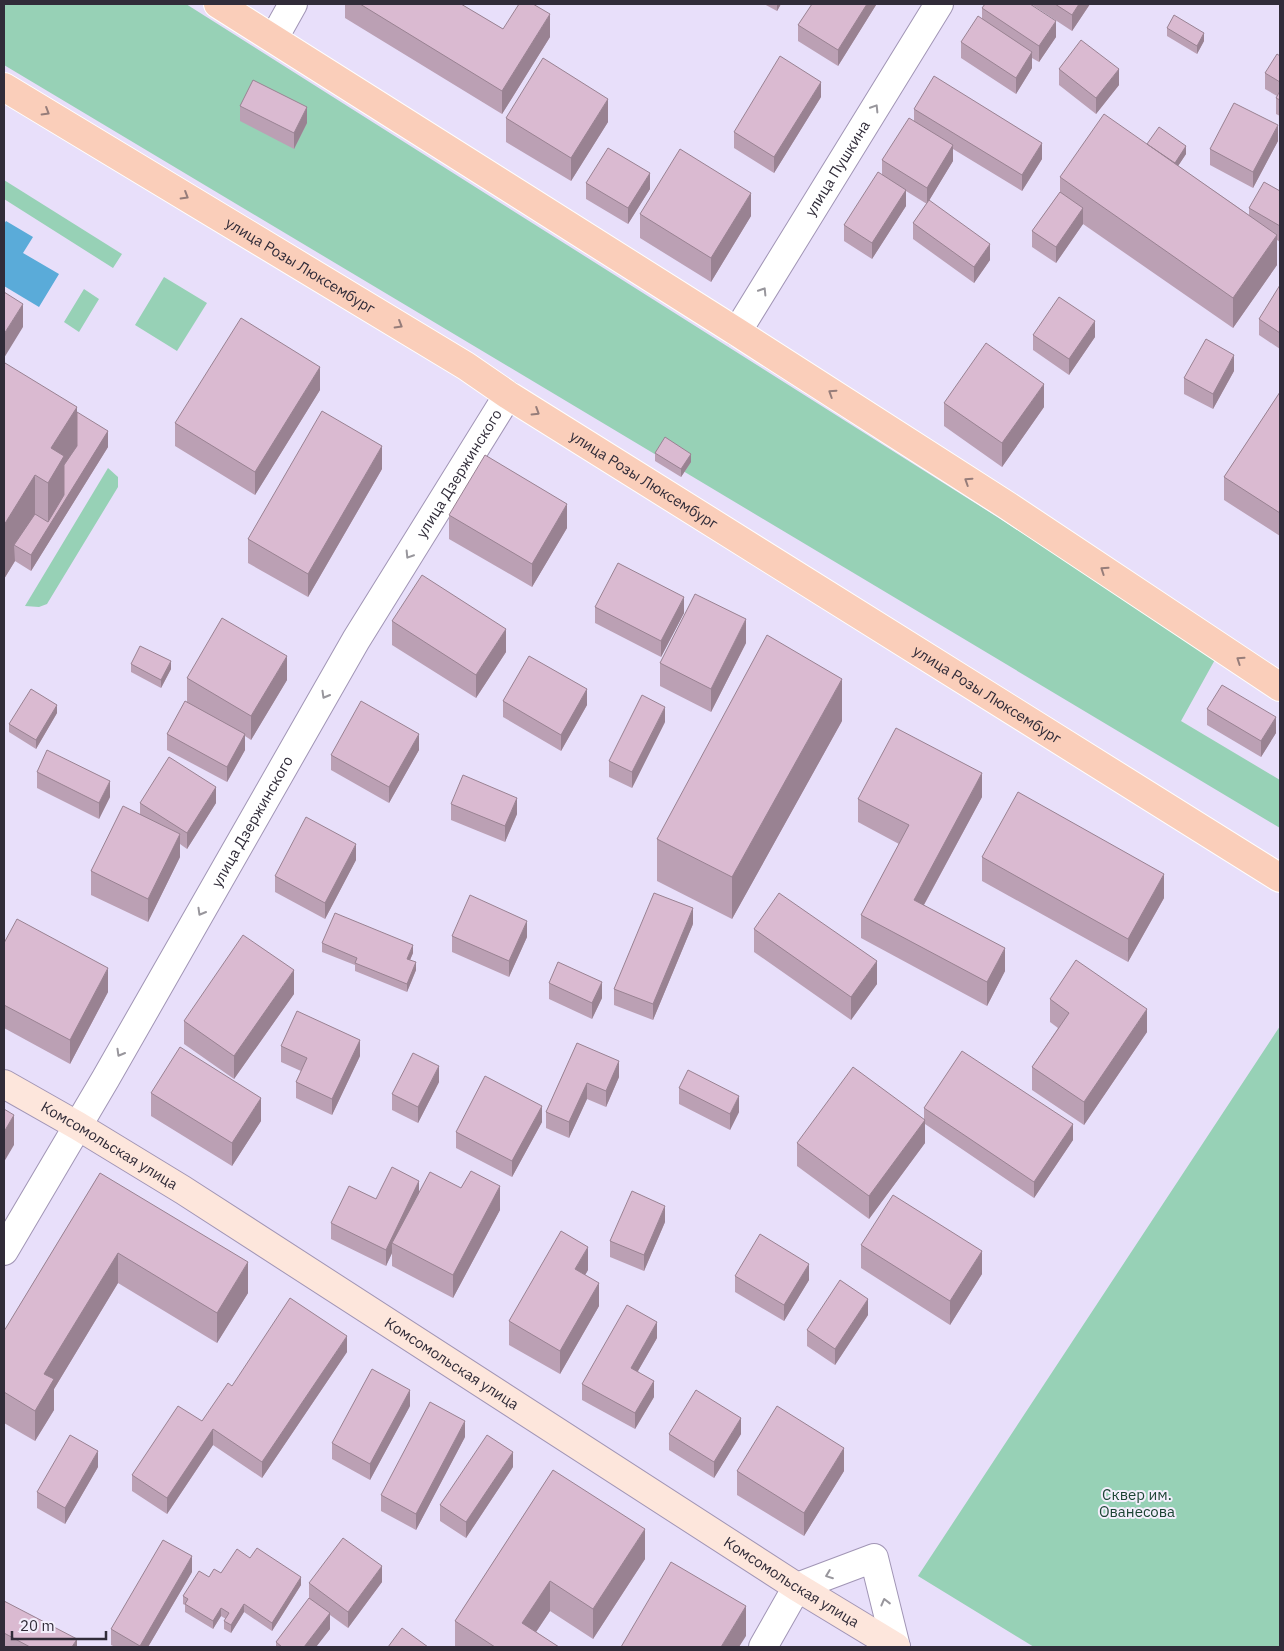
<svg xmlns="http://www.w3.org/2000/svg" width="1284" height="1651" font-family="'IBM Plex Sans',sans-serif">
	<rect width="100%" height="100%" fill="#e8dffa"/>
	<path fill="#97d1b6" d="M4 4H186L1217 656 1181 721 1280 780V828L4 65Z
		M4 180 122 254 113 268 4 199Z
		M164 277 207 303 177 351 135 325Z
		M84 289 99 299 79 332 64 322Z
		M108 468 118 477V487L47 604 39 607 25 606Z
		M1280 1026V1647H1034L918 1576Z"/>
	<path fill="#5aabd9" d="M6 221 33 237 23 253 59 274 39 307 4 286V224Z"/>
	<g fill="none" stroke-linecap="round" stroke-linejoin="round">
		<defs>
			<g id="minor">
				<path d="M274 38 293 4"/>
				<path id="s1" d="M737 332 939 4"/>
			</g>
			<g id="tertiary">
				<path id="s2" d="M4 1251 106 1078 356 640 508 395"/>
				<path d="M763 1647 797 1587 874 1558 896 1647"/>
			</g>
			<g id="secondary">
				<path id="s3" d="M4 1084 78 1126 183 1190 797 1587 896 1647"/>
			</g>
			<g id="primary">
				<path d="M218 4 737 332 1005 504 1280 687"/>
				<path id="s4" d="M4 87 466 366 508 395 1280 878"/>
			</g>
		</defs>
		<use href="#minor" stroke="#a195b5" stroke-width="30"/>
		<use href="#tertiary" stroke="#a195b5" stroke-width="30"/>
		<use href="#secondary" stroke="#a195b5" stroke-width="30"/>
		<use href="#primary" stroke="#fff" stroke-width="30"/>
		<use href="#minor" stroke="#fff" stroke-width="28"/>
		<use href="#tertiary" stroke="#fff" stroke-width="28"/>
		<use href="#secondary" stroke="#fde6dc" stroke-width="28"/>
		<use href="#primary" stroke="#faceba" stroke-width="28"/>
	</g>
	<path fill="#bba0b4" d="M345 4H462V5L503 29 550 37 502 114 345 18Z
		M764 4H781L777 11Z
		M876 4V5L838 66 798 41V25Z
		M1031 4H1090L1072 31Z
		M982 8 1056 37 1039 62 1032 58V68L1016 94 961 58V42L982 19Z
		M1167 28 1204 41 1197 54 1167 36Z
		M1280 56V116L1276 114V98L1277 96 1265 89V73Z
		M1059 69 1119 85 1096 114 1059 85Z
		M821 97 774 173 734 148V132Z
		M240 106 307 123 294 149 240 121Z
		M914 109 1042 159 1022 191 953 149V161L928 202 990 260 974 283 913 239V223L927 204 906 191V206L872 259 844 241V225L882 175V160L914 121Z
		M506 118 608 122 571 181 506 142Z
		M1278 141 1253 188 1210 165V149Z
		M1147 144 1186 154 1178 166 1249 215V208L1280 191V242L1277 240V265L1233 328 1083 224 1056 263 1032 247V231L1060 192V177Z
		M586 183 650 189 628 224 586 199Z
		M640 214 751 216 711 282 640 238Z
		M1280 285V349L1259 335V319Z
		M1033 335 1095 337 1069 375 1033 350Z
		M4 365 77 412 108 447 31 571 15 561 4 579Z
		M1234 371 1213 409 1184 394V378Z
		M320 390 255 495 175 446V423Z
		M1280 392V536L1224 500V477Z
		M944 403 1044 407 1002 467 944 426Z
		M655 453 691 462 681 477 655 461Z
		M382 469 308 597 248 563V539Z
		M449 515 567 528 532 587 449 539Z
		M595 607 684 613 661 657 595 623Z
		M392 621 506 652 476 698 392 645Z
		M746 643 711 712 660 686V663Z
		M131 664 171 669 161 688 131 672Z
		M187 678 287 680 251 740 245 736V750L227 782 167 750V734L187 701Z
		M503 701 587 705 561 751 503 717Z
		M1207 709 1276 733 1261 757 1207 725Z
		M57 713 36 749 9 732V724Z
		M842 721 732 919 657 881V839Z
		M665 722 632 788 609 777V761Z
		M419 750 389 803 331 770V755Z
		M37 772 110 797 99 819 37 788Z
		M982 797 924 905 1005 971 987 1006 861 938V915L899 844 858 822V799Z
		M140 803H216L187 849 180 844V857L148 922 91 895V871L140 814Z
		M451 804 517 814 505 842 451 820Z
		M982 857 1164 898 1128 962 982 881Z
		M356 860 325 919 275 892V876Z
		M693 924 653 1020 614 1005V989Z
		M754 929 877 984 851 1020 754 952Z
		M452 936 527 937 509 977 452 952Z
		M4 943 108 992 70 1064 4 1028Z
		M322 943 413 953 410 960 416 970 407 992 355 971V965L322 952Z
		M549 983 602 998 592 1019 549 999Z
		M294 994 234 1079 184 1044V1021Z
		M1050 999 1147 1032 1084 1125 1032 1090V1067L1058 1028 1050 1022Z
		M577 1043 619 1077 606 1107 587 1099 569 1138 546 1128V1112Z
		M281 1046 360 1056 332 1115 296 1098V1082L301 1071 281 1062Z
		M439 1082 418 1123 392 1110V1094Z
		M679 1088 739 1112 730 1130 679 1104Z
		M151 1093 261 1121 232 1166 151 1116Z
		M924 1108 1073 1140 1034 1198 925 1124V1143L869 1219 797 1166V1143L924 1119Z
		M542 1122 512 1177 456 1148V1132Z
		M100 1173 248 1293 217 1343 118 1283 54 1389V1410L35 1441 4 1423V1331Z
		M419 1192 500 1210 453 1298 392 1266V1253L386 1266 331 1239V1223L376 1199Z
		M665 1222 644 1271 610 1257V1241Z
		M861 1245 982 1274 950 1325 861 1268Z
		M588 1270 585 1275 599 1306 560 1374 509 1345V1321Z
		M735 1276 809 1280 784 1321 735 1292Z
		M868 1315 835 1365 807 1346V1330Z
		M657 1338 638 1371 654 1397 635 1429 582 1400V1384Z
		M347 1352 262 1478 213 1445 167 1514 132 1491V1475L202 1421 232 1386Z
		M410 1406 370 1480 332 1459V1443Z
		M669 1434H741L714 1478 669 1450Z
		M465 1437 416 1530 381 1511V1495Z
		M98 1467 65 1524 37 1508V1492Z
		M513 1467 466 1538 440 1521V1505Z
		M553 1470 645 1559 593 1639 550 1611 536 1632 559 1647H455V1621Z
		M737 1471H844L804 1536 737 1495Z
		M250 1558 301 1585 272 1631 244 1612 231 1633 224 1629V1621L226 1619 221 1616 213 1629 185 1612V1605L183 1604V1596L209 1577 221 1573Z
		M192 1572 148 1647H115L111 1645V1629Z
		M382 1582 348 1628 330 1615V1629L316 1647H276V1642L309 1599V1583Z
		M4 1601 77 1647H4Z"/>
	<path fill="#998292" d="M777 4H781L777 11Z
		M867 4H876V5L838 66V50Z
		M1079 4H1090L1072 31V15Z
		M550 14V37L502 114V91Z
		M1056 21V37L1039 62V46Z
		M1204 33V41L1197 54V46Z
		M1032 52V68L1016 94V78Z
		M1119 69V85L1096 114V98Z
		M821 82V97L774 173V157Z
		M608 99V122L571 181V158Z
		M307 107V123L294 149V133Z
		M1278 125V141L1253 188V172Z
		M1042 143V159L1022 191V175Z
		M953 145V161L927 204V188Z
		M1186 146V154L1172 175V167Z
		M650 173V189L628 224V208Z
		M906 190V206L872 259V243Z
		M751 193V216L711 282V258Z
		M1083 208V224L1056 263V247Z
		M1277 235V265L1233 328V298Z
		M990 244V260L974 283V267Z
		M23 304V327L4 358V334Z
		M1095 321V337L1069 375V359Z
		M1234 355V371L1213 409V394Z
		M320 367V390L255 495V472Z
		M1044 384V407L1002 467V443Z
		M77 407V462L108 431V447L31 571V555L48 527V483L51 448Z
		M382 446V469L308 597V574Z
		M691 454V462L681 477V469Z
		M35 475V529L14 545 15 561 4 579V525Z
		M567 504V528L532 587V564Z
		M684 597V613L661 657V641Z
		M746 619V643L711 712V689Z
		M506 629V652L476 698V675Z
		M287 656V680L251 740V716Z
		M171 661V669L161 688V680Z
		M842 679V721L732 919V877Z
		M587 689V705L561 751V735Z
		M57 705V713L36 749V740Z
		M665 707V722L632 788V772Z
		M1276 717V733L1261 757V741Z
		M245 734V750L227 782V767Z
		M419 734V750L389 803V787Z
		M982 773V797L914 923V900Z
		M110 781V797L99 819V803Z
		M216 787V803L187 849V833Z
		M517 798V814L505 842V826Z
		M180 834V857L148 922V899Z
		M356 844V860L325 919V903Z
		M1164 874V898L1128 962V939Z
		M693 908V924L653 1020V1004Z
		M527 921V937L509 977V961Z
		M413 945V953L407 967V959Z
		M1005 948V971L987 1006V982Z
		M877 961V984L851 1020V997Z
		M416 962V970L407 992V984Z
		M108 968V992L70 1064V1040Z
		M294 970V994L234 1079V1056Z
		M602 982V998L592 1019V1003Z
		M1147 1009V1032L1084 1125V1102Z
		M360 1040V1056L332 1115V1099Z
		M619 1061V1077L606 1107V1091Z
		M439 1066V1082L418 1123V1107Z
		M587 1083V1099L569 1138V1122Z
		M739 1096V1112L730 1130V1114Z
		M261 1098V1121L232 1166V1143Z
		M542 1106V1122L512 1177V1161Z
		M14 1115V1145L4 1162V1132Z
		M925 1120V1143L869 1219V1196Z
		M1073 1124V1140L1034 1198V1182Z
		M419 1181V1197L392 1243V1253L386 1266V1250Z
		M500 1186V1210L453 1298V1275Z
		M665 1206V1222L644 1271V1255Z
		M588 1247V1270L575 1292V1269Z
		M982 1251V1274L950 1325V1301Z
		M118 1253V1283L54 1389V1410L35 1441V1411L44 1374Z
		M248 1262V1293L217 1343V1313Z
		M809 1264V1280L784 1321V1305Z
		M599 1283V1306L560 1374V1351Z
		M868 1299V1315L835 1365V1349Z
		M657 1322V1338L631 1383V1368Z
		M347 1336V1352L262 1478V1462Z
		M654 1381V1397L635 1429V1413Z
		M410 1390V1406L370 1480V1464Z
		M741 1418V1434L714 1478V1462Z
		M465 1421V1437L416 1530V1514Z
		M213 1429V1445L167 1514V1498Z
		M844 1448V1471L804 1536V1513Z
		M98 1451V1467L65 1524V1508Z
		M513 1452V1467L466 1538V1522Z
		M645 1529V1559L593 1639V1609Z
		M192 1556V1572L148 1647H140V1646Z
		M382 1566V1582L348 1628V1612Z
		M301 1577V1585L272 1631V1623Z
		M550 1581V1611L526 1647 522 1623Z
		M244 1604V1612L231 1633V1625Z
		M746 1606V1636L739 1647H721Z
		M221 1608V1616L213 1629V1621Z
		M330 1613V1629L316 1647H304Z
		M77 1639V1647H72Z"/>
	<path fill="#dabad1" stroke="#998292" d="M360 4H461L503 29 519 4H533L550 14 502 91Z
		M812 4H867L838 50 798 25Z
		M985 4H1030L1056 21 1039 46 982 8Z
		M1055 4H1079L1072 15Z
		M1174 15 1204 33 1197 46 1167 28Z
		M978 16 1032 52 1016 78 961 42Z
		M1081 40 1119 69 1096 98 1059 69Z
		M1277 54 1280 56V82L1265 73Z
		M780 56 821 82 774 157 734 132Z
		M543 58 608 99 571 158 506 118Z
		M934 76 1042 143 1022 175 914 109Z
		M253 80 307 107 294 133 240 106Z
		M1280 91V100L1276 98Z
		M1234 103 1278 125 1253 172 1210 149Z
		M1104 114 1277 235 1233 298 1060 177Z
		M909 118 953 145 927 188 882 160Z
		M1159 127 1186 146 1175 163 1147 144Z
		M608 148 650 173 628 208 586 183Z
		M680 149 751 193 711 258 640 214Z
		M878 172 906 190 872 243 844 225Z
		M1264 182 1280 191V226L1249 208Z
		M1060 192 1083 208 1056 247 1032 231Z
		M929 200 990 244 974 267 913 223Z
		M1280 285V333L1259 319Z
		M4 292 23 304 4 334Z
		M1059 297 1095 321 1069 359 1033 335Z
		M241 318 320 367 255 472 175 423Z
		M1206 339 1234 355 1213 394 1184 378Z
		M986 343 1044 384 1002 443 944 403Z
		M5 363 77 407 51 448 64 456 48 483 35 475 4 525V365Z
		M1280 392V513L1224 477Z
		M322 411 382 446 308 574 248 539Z
		M77 412 108 431 31 555 14 545 35 514 48 522 64 495V465L77 446Z
		M665 437 691 454 681 469 655 453Z
		M485 455 567 504 532 564 449 515Z
		M618 563 684 597 661 641 595 607Z
		M422 575 506 629 476 675 392 621Z
		M695 594 746 619 711 689 660 663Z
		M222 618 287 656 251 716 187 678Z
		M767 635 842 679 732 877 657 839Z
		M140 646 171 661 161 680 131 664Z
		M529 656 587 689 561 735 503 701Z
		M1222 685 1276 717 1261 741 1207 709Z
		M31 689 57 705 36 740 9 724Z
		M642 695 665 707 632 772 609 761Z
		M185 701 245 734 227 767 167 734Z
		M361 701 419 734 389 787 331 755Z
		M896 728 982 773 914 900 1005 948 987 982 861 915 909 825 858 799Z
		M47 750 110 781 99 803 37 772Z
		M169 757 216 787 187 833 140 803Z
		M463 775 517 798 505 826 451 804Z
		M1018 792 1164 874 1128 939 982 857Z
		M123 806 180 834 148 899 91 871Z
		M306 817 356 844 325 903 275 876Z
		M654 893 693 908 653 1004 614 989Z
		M779 893 877 961 851 997 754 929Z
		M470 895 527 921 509 961 452 936Z
		M335 913 413 945 407 959 416 962 407 984 355 963 357 958 322 943Z
		M17 919 108 968 70 1040 4 1005V943Z
		M243 935 294 970 234 1056 184 1021Z
		M1076 960 1147 1009 1084 1102 1032 1067 1069 1013 1050 999Z
		M558 962 602 982 592 1003 549 983Z
		M297 1011 360 1040 332 1099 296 1082 307 1058 281 1046Z
		M577 1043 619 1061 606 1091 587 1083 569 1122 546 1112Z
		M180 1047 261 1098 232 1143 151 1093Z
		M962 1051 1073 1124 1034 1182 924 1108Z
		M413 1053 439 1066 418 1107 392 1094Z
		M853 1067 925 1120 869 1196 797 1143Z
		M688 1070 739 1096 730 1114 679 1088Z
		M485 1076 542 1106 512 1161 456 1132Z
		M4 1109 14 1115 4 1132Z
		M392 1167 419 1181 386 1250 331 1223 349 1186 376 1199Z
		M471 1171 500 1186 453 1275 392 1243 430 1172 461 1188Z
		M100 1173 248 1262 217 1313 118 1253 44 1374 54 1379 35 1411 4 1392V1331Z
		M632 1191 665 1206 644 1255 610 1241Z
		M893 1195 982 1251 950 1301 861 1245Z
		M561 1231 588 1247 575 1269 599 1283 560 1351 509 1321Z
		M760 1234 809 1264 784 1305 735 1276Z
		M840 1280 868 1299 835 1349 807 1330Z
		M290 1298 347 1336 262 1462 213 1429 167 1498 132 1475 178 1406 202 1421 228 1383 232 1386Z
		M627 1305 657 1322 631 1368 654 1381 635 1413 582 1384Z
		M372 1369 410 1390 370 1464 332 1443Z
		M696 1390 741 1418 714 1462 669 1434Z
		M430 1402 465 1421 416 1514 381 1495Z
		M777 1406 844 1448 804 1513 737 1471Z
		M70 1435 98 1451 65 1508 37 1492Z
		M487 1435 513 1452 466 1522 440 1505Z
		M553 1470 645 1529 593 1609 550 1581 522 1623 559 1647H495L455 1621Z
		M343 1538 382 1566 348 1612 309 1583Z
		M163 1540 192 1556 140 1646 111 1629Z
		M257 1548 301 1577 272 1623 244 1604 231 1625 224 1621 229 1613 221 1608 213 1621 185 1604 188 1599 183 1596 199 1571 209 1577 214 1569 221 1573 237 1549 250 1558Z
		M671 1562 746 1606 721 1647H621Z
		M309 1598 330 1613 304 1647H282L276 1642Z
		M4 1601 77 1639 72 1647H30L4 1633Z
		M402 1628 428 1647H388Z"/>
	<defs><path id="oneway-chevron" d="M-2-3.5L2.5 0L-2 3.5" fill="none" stroke-width="1.6" stroke-linecap="round" stroke-linejoin="round" transform="scale(1.25)"/></defs>
	<g stroke="#98969c">
		<use href="#oneway-chevron" transform="translate(875 108) rotate(-58)"/>
		<use href="#oneway-chevron" transform="translate(763 291) rotate(-58)"/>
		<use href="#oneway-chevron" transform="translate(409 555) rotate(122)"/>
		<use href="#oneway-chevron" transform="translate(325 695) rotate(120)"/>
		<use href="#oneway-chevron" transform="translate(201 912) rotate(120)"/>
		<use href="#oneway-chevron" transform="translate(120 1053) rotate(120)"/>
		<use href="#oneway-chevron" transform="translate(829 1575) rotate(159)"/>
		<use href="#oneway-chevron" transform="translate(885 1602) rotate(-104)"/>
	</g>
	<g stroke="#967d7a">
		<use href="#oneway-chevron" transform="translate(46 112) rotate(31)"/>
		<use href="#oneway-chevron" transform="translate(185 196) rotate(31)"/>
		<use href="#oneway-chevron" transform="translate(399 325) rotate(31)"/>
		<use href="#oneway-chevron" transform="translate(832 393) rotate(-147)"/>
		<use href="#oneway-chevron" transform="translate(536 412) rotate(32)"/>
		<use href="#oneway-chevron" transform="translate(968 481) rotate(-147)"/>
		<use href="#oneway-chevron" transform="translate(1104 570) rotate(-146)"/>
		<use href="#oneway-chevron" transform="translate(1240 660) rotate(-146)"/>
	</g>
	<g text-anchor="middle" stroke-width="4" stroke-linejoin="round" paint-order="stroke">
		<g font-size="15" fill="#312c39" stroke="#f3eefc">
			<text dy="5" stroke="none"><textPath href="#s1" startOffset="192">улица Пушкина</textPath></text>
			<text dy="5" stroke="none"><textPath href="#s4" startOffset="346">улица Розы Люксембург</textPath></text>
			<text dy="5" stroke="none"><textPath href="#s2" startOffset="901">улица Дзержинского</textPath></text>
			<text dy="5" stroke="none"><textPath href="#s4" startOffset="751">улица Розы Люксембург</textPath></text>
			<text dy="5" stroke="none"><textPath href="#s4" startOffset="1156">улица Розы Люксембург</textPath></text>
			<text dy="5" stroke="none"><textPath href="#s2" startOffset="496">улица Дзержинского</textPath></text>
			<text dy="5" stroke="none"><textPath href="#s3" startOffset="122">Комсомольская улица</textPath></text>
			<text dy="5" stroke="none"><textPath href="#s3" startOffset="528">Комсомольская улица</textPath></text>
			<text dy="5" stroke="none"><textPath href="#s3" startOffset="932">Комсомольская улица</textPath></text>
		</g>
		<g font-size="15" fill="#1c4434" stroke="#f3eefc">
			<text x="1137" y="1500">Сквер им.<tspan x="1137" dy="17">Ованесова</tspan></text>
		</g>
	</g>
	<rect width="1284" height="1651" fill="none" stroke="#312c39" stroke-width="10"/>
	<path d="M12 1631v8h94v-8" fill="none" stroke="#312c39" stroke-width="2.5"/>
	<text x="20" y="1631" font-size="15" fill="#312c39" stroke="#f3eefc" stroke-width="4" paint-order="stroke">20 m</text>
</svg>
